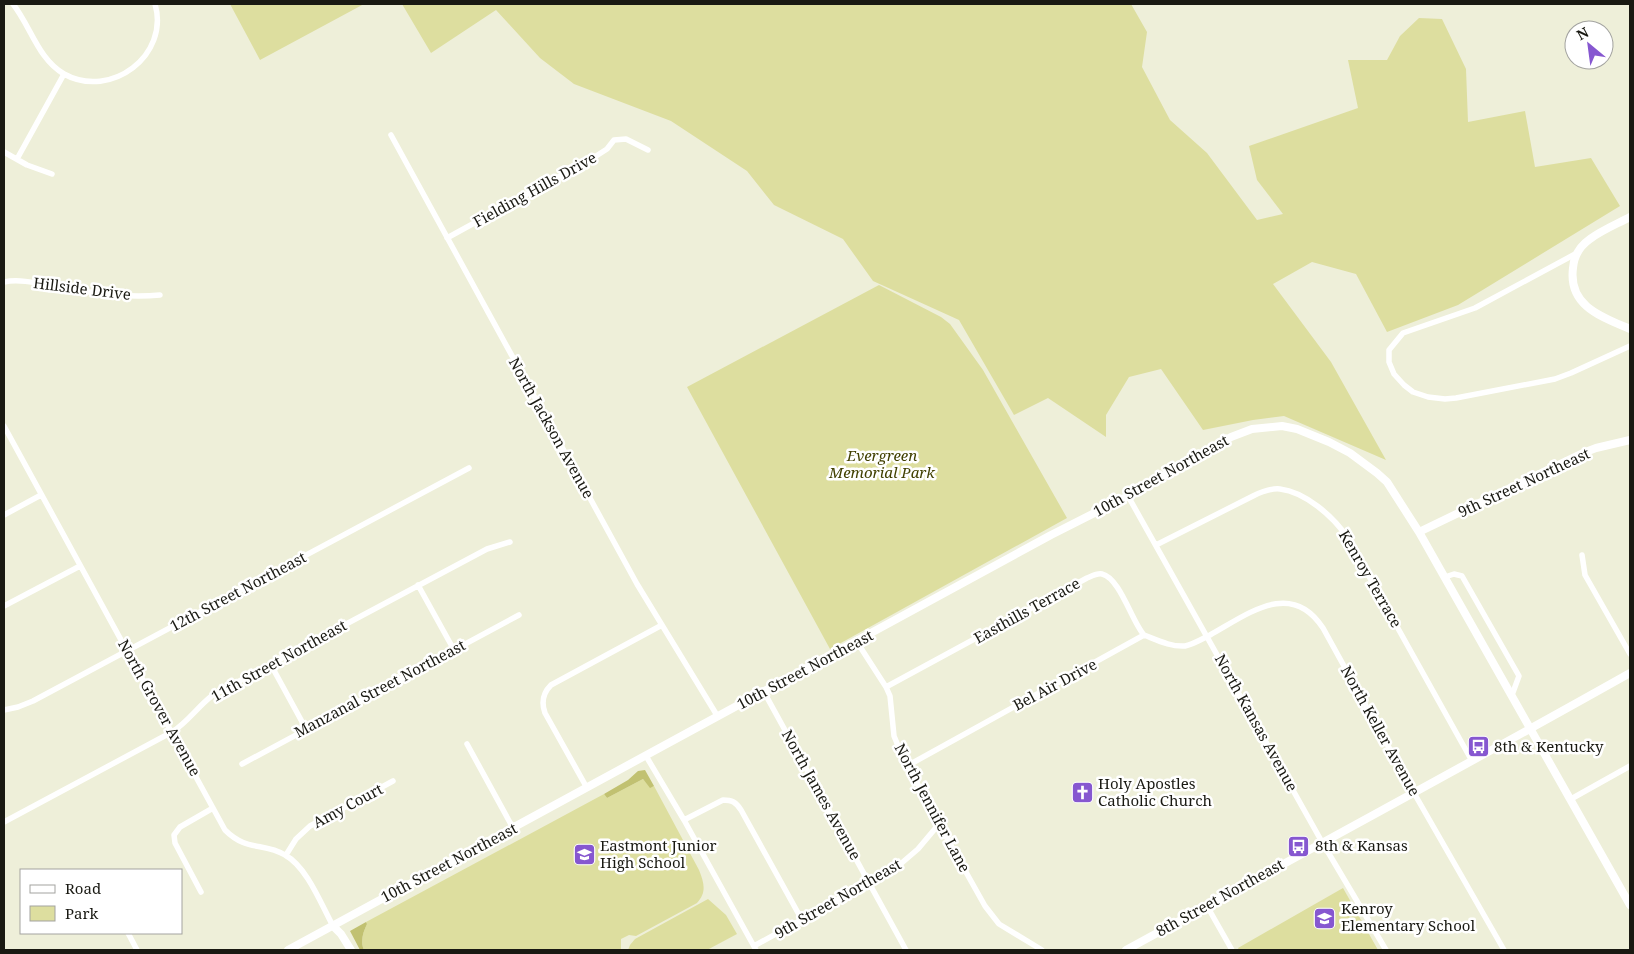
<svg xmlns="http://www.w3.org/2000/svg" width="1634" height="954" font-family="'Noto Serif',serif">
	<rect width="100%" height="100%" fill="#eeefd9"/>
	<path fill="#ddde9f" d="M230 4H364L260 60Z
		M402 4H1131L1147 32 1142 67 1170 120 1207 153 1257 220 1283 214 1257 180 1249 146 1358 108 1348 60H1387L1400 36 1419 18 1442 19 1466 69 1468 122 1525 111 1535 167 1591 158 1620 206 1458 305 1387 332 1356 274 1312 262 1273 284 1331 362 1386 460 1284 416 1253 420 1203 430 1161 369 1129 377 1106 415V437L1048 398 1014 415 959 320 873 281 843 239 774 205 747 171 671 121 574 84 540 58 496 10 431 53Z
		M879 285 941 317 950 324 983 370 1067 518 830 649 687 387Z
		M643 779 650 787 654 786 699 870C704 883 707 892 697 903L636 936 629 935 621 939V950H364C360 942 363 932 367 924L366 922 604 794 607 798Z
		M1343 888 1378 950H1239L1238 948Z
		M708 899 726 915 737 934 707 950H628L630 945 635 939Z"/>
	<path fill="#c1c171" d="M645 770 654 786 650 788 643 779 607 798 604 794 628 780 638 771Z
		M366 922 367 924C363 932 360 942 364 950H360L350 931Z"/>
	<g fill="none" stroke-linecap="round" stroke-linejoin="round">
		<path stroke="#fff" stroke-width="5.5" d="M13 4C31 27 38 59 64 74 111 100 170 55 155 4
			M391 135 637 584 718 717
			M4 152 27 165 52 174
			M17 159 64 74
			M447 238 593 158 607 149 614 140 626 139 648 150
			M1577 253 1475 308 1403 333 1389 350V362L1394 374 1404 385 1413 392 1428 397 1445 399 1456 398 1555 379 1571 373 1630 346
			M4 282C22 278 43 285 61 288 96 293 124 298 160 295
			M4 426 225 830C247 852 263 842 285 855 307 867 321 904 333 926
			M1128 496 1322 842 1386 950
			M4 515 41 495
			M1156 545 1253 496C1261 492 1270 488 1280 489 1305 492 1333 516 1347 537L1472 761
			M1582 555 1585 575 1630 654
			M1445 577 1454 574 1462 576 1519 676 1512 695
			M418 585 454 650
			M4 606 80 566
			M857 642 886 687 890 696 894 736 901 753 939 824 985 906 999 924 1042 950
			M271 665 306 729
			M886 687 1087 578C1092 576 1097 573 1102 574 1120 578 1132 622 1144 635
			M764 692 906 950
			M4 710 18 707 33 701 469 468
			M467 744 513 828
			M646 756 684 820 756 950
			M242 764 519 615
			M907 766 1144 635C1157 640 1171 647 1185 646 1194 644 1202 639 1210 635 1248 614 1291 579 1323 628L1414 793 1504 950
			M587 788 545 713C541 702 543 693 551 685L662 625
			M1571 799 1630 766
			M684 820 723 800C732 800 736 802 741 810L802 920
			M4 822 172 732C188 722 198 706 213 695L487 549 510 542
			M286 855 296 839 310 826 393 781
			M201 892 175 843 174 835 180 827 213 808
			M1207 906 1232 950
			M128 933 137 950
			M754 946 897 867 918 849 939 824"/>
		<path stroke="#fff" stroke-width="8" d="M1630 217C1617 224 1602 230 1590 239 1580 246 1574 256 1573 268 1568 306 1602 317 1630 329
			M1419 532 1583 453 1596 448 1630 440
			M333 926 341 934 351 950
			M288 950 1051 535 1128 496 1231 437 1252 429 1282 426 1297 429 1329 442 1350 453 1377 473 1387 482 1419 532 1630 905
			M1126 950C1294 858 1463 767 1630 673"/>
	</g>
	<defs>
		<symbol id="bus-square" viewBox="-11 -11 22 22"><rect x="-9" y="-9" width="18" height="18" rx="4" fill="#8657d0" stroke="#fff"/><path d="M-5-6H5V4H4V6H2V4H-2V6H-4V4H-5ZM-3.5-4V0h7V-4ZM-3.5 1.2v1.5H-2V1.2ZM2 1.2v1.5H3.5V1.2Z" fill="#fff"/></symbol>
		<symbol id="church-square" viewBox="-11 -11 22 22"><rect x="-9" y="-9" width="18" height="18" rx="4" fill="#8657d0" stroke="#fff"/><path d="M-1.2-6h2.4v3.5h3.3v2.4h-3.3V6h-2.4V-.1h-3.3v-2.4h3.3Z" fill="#fff"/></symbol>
		<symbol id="school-square" viewBox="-11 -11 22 22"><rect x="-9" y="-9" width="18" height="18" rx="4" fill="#8657d0" stroke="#fff"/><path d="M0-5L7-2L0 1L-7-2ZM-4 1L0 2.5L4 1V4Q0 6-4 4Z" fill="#fff"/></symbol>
	</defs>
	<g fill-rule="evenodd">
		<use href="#bus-square" x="1466" y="734" width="25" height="25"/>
		<use href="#church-square" x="1070" y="780" width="25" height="25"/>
		<use href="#bus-square" x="1286" y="834" width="25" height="25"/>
		<use href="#school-square" x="572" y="842" width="25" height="25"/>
		<use href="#school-square" x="1312" y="906" width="25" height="25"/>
	</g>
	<g text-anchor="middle" stroke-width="5" stroke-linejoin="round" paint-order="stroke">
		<g font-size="15" fill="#191912" stroke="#fff">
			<text transform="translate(535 190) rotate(-29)" y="5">Fielding Hills Drive</text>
			<text transform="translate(82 289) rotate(7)" y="5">Hillside Drive</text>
			<text transform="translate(551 428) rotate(61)" y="5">North Jackson Avenue</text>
			<text transform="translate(1161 476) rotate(-29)" y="5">10th Street Northeast</text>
			<text transform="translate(1524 483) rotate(-25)" y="5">9th Street Northeast</text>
			<text transform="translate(1370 579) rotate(60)" y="5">Kenroy Terrace</text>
			<text transform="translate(238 592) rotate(-28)" y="5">12th Street Northeast</text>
			<text transform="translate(1027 611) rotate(-29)" y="5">Easthills Terrace</text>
			<text transform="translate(279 661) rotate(-29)" y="5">11th Street Northeast</text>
			<text transform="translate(805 670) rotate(-28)" y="5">10th Street Northeast</text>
			<text transform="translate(1055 685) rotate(-28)" y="5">Bel Air Drive</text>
			<text transform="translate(380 689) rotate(-28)" y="5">Manzanal Street Northeast</text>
			<text transform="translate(159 708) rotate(61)" y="5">North Grover Avenue</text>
			<text transform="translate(1256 723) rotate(61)" y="5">North Kansas Avenue</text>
			<text transform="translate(1380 731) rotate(61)" y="5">North Keller Avenue</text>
			<text transform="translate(821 795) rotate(61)" y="5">North James Avenue</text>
			<text transform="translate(348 806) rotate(-28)" y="5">Amy Court</text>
			<text transform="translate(932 808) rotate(62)" y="5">North Jennifer Lane</text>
			<text transform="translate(449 863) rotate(-28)" y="5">10th Street Northeast</text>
			<text transform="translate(1220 898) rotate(-29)" y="5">8th Street Northeast</text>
			<text transform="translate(838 899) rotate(-30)" y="5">9th Street Northeast</text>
		</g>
		<g font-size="15" font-style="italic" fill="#414000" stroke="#fff">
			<text x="882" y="461">Evergreen<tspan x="882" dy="17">Memorial Park</tspan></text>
		</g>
		<g font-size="15" fill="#191912" stroke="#fff" text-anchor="start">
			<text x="1494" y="752">8th &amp; Kentucky</text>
			<text x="1098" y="789">Holy Apostles<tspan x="1098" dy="17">Catholic Church</tspan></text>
			<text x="600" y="851">Eastmont Junior<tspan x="600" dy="17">High School</tspan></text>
			<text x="1315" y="851">8th &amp; Kansas</text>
			<text x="1341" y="914">Kenroy<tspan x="1341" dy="17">Elementary School</tspan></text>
		</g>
	</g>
	<rect width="1634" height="954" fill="none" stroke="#191912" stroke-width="10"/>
	<rect x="20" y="869" width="162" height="65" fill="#ffffff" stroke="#a3a3a0"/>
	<rect x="30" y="885" width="25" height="8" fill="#ffffff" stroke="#a3a3a0"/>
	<text x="65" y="894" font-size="15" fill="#191912">Road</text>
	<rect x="30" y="906" width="25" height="15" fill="#ddde9f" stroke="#a3a3a0"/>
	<text x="65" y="919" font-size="15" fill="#191912">Park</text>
	<g transform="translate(1589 45) rotate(331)"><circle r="24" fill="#ffffff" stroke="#a3a3a0"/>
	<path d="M0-4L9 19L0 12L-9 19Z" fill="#8657d0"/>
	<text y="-8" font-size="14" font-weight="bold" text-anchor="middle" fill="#191912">N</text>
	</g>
</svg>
